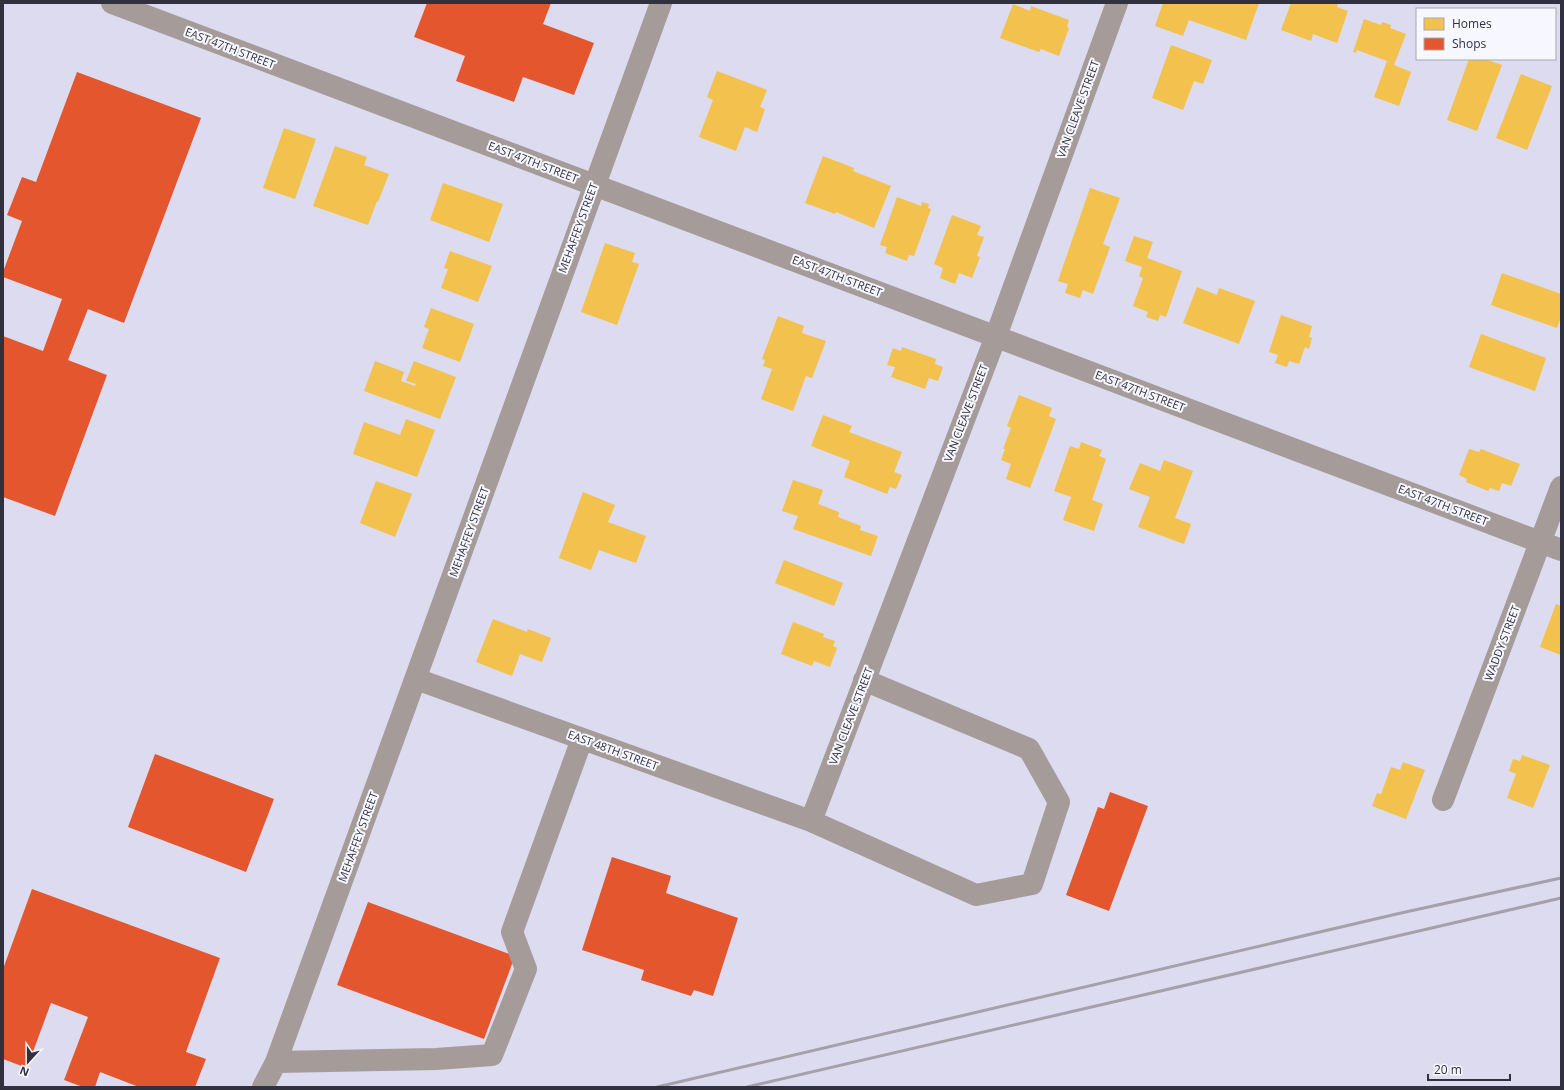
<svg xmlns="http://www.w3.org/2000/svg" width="1564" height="1090" font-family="'Open Sans',sans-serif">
	<rect width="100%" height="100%" fill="#dcdbf0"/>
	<path fill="#f2c14e" d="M1163 3H1259L1246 40 1189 20 1183 36 1155 26Z
		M1291 3H1338L1337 7 1348 11 1337 43 1313 34 1311 41 1281 30Z
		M1013 4 1030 11 1031 6 1069 20 1067 27 1069 28 1059 56 1041 49 1039 52 1000 38Z
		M1364 19 1381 25 1382 22 1391 25 1390 28 1406 34 1394 65 1411 72 1399 106 1374 97 1387 61 1357 50 1356 53 1353 52Z
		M1171 45 1212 60 1203 84 1194 81 1183 110 1152 98Z
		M1469 59H1485L1502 65 1477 131 1447 120Z
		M717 71 767 90 760 107 765 109 757 132 745 127 736 151 699 137 713 100 707 97Z
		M1521 74 1552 86 1527 150 1496 138Z
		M284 128 316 139 295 199 263 188Z
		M335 146 367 157 364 165 389 174 378 202 377 201 368 225 313 206Z
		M823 156 854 168 853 171 891 186 874 228 836 212 835 214 805 203Z
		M443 183 503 204 489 242 430 220Z
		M1090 188 1120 198 1103 244 1110 247 1093 294 1083 290 1080 298 1065 293 1068 284 1058 281Z
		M897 197 921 206 922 202 929 204 928 208 931 209 914 256 909 255 907 261 885 253 887 247 880 245Z
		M952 215 981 226 977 235 984 237 977 256 980 257 972 278 959 273 955 284 940 278 943 268 934 264Z
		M1134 236 1153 242 1147 258 1182 271 1166 317 1160 315 1158 321 1146 317 1148 312 1133 306 1143 278 1139 276 1142 267 1125 261Z
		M605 243 635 253 632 262 639 264 617 325 581 312Z
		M450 251 492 266 478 302 441 288 448 269 444 268Z
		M1502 273 1561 294V317L1557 328 1491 305Z
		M1197 287 1217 295 1219 288 1255 301 1239 344 1183 323Z
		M431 308 474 324 460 362 422 348 429 329 424 327Z
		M1281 315 1312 326 1309 337 1312 338 1309 349 1305 347 1299 364 1289 361 1287 367 1275 363 1278 355 1269 352Z
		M778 316 804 326 802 333 826 341 812 378 806 376 793 411 761 399 772 369 763 366 765 360 762 359Z
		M1481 334 1546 358 1535 391 1469 367Z
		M902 347 936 359 935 364 943 367 938 381 929 378 925 389 891 377 895 367 887 365 893 348 901 351Z
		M375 361 404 372 401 381 415 386 416 384 406 381 414 361 456 377 440 419 364 391Z
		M1019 395 1052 408 1049 416 1056 419 1030 488 1006 479 1011 464 1001 460 1005 449H1003L1011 428 1007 426Z
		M823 415 852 426 849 432 902 452 894 472 902 475 896 489 890 487 887 494 844 477 850 461 811 446Z
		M406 419 435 430 417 477 353 454 364 422 400 435Z
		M1081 442 1102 450 1099 456 1106 459 1092 500 1103 504 1094 531 1063 520 1071 497 1054 491 1070 446 1079 449Z
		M1469 449 1479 452 1481 449 1520 464 1511 486 1502 483 1499 491 1490 488 1488 491 1466 482 1467 479 1459 475Z
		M1164 460 1193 471 1175 518 1191 524 1184 544 1138 527 1150 497 1129 489 1140 463 1160 471Z
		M793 480 823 490 818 504 839 512 838 517 861 526 860 530 878 536 871 556 793 529 798 516 782 511Z
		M376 481 412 494 395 537 360 523Z
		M583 492 615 505 608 522 646 536 636 563 599 550 591 570 559 558Z
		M784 560 843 583 834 606 775 583Z
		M1556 604 1561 606V655L1540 647Z
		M493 619 527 632 528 629 551 638 542 662 520 654 512 676 476 662Z
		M793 622 824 634 823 637 835 641 833 646 837 648 830 667 814 661 812 666 781 654Z
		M1522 755 1550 765 1533 808 1507 798 1516 774 1509 771 1513 759 1520 761Z
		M1403 762 1425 770 1406 819 1372 806 1377 793 1381 794 1391 767 1400 770Z"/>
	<path fill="#e4572e" d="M427 3H551L543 24 594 43 574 95 523 77 514 102 456 81 465 56 414 37Z
		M77 72 201 118 124 323 88 309 68 360 107 375 55 516 3 497V336L43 351 62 299 3 277V272L22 221 7 215 22 177 36 182Z
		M155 754 274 799 246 872 128 827Z
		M1110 792 1148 806 1109 911 1066 895 1098 807 1104 809Z
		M612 857 671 876 666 893 738 918 713 996 694 990 691 996 641 980 644 970 582 950Z
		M32 889 220 958 186 1052 206 1059 195 1087H139L100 1072 95 1087H83L64 1080 88 1017 51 1003 27 1068 3 1059V969Z
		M368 902 515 956 484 1039 337 985Z"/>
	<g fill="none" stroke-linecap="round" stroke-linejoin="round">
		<path stroke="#a59b99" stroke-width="22" d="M112 3 1561 550
			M416 679 811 821 976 895 1032 884 1059 802 1029 749 864 680
			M1443 800 1561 487
			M811 821 996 336 1117 3
			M276 1062 436 1059 492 1055 526 969 512 932 582 739
			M263 1087 276 1062 661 3"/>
		<path stroke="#a5a0a9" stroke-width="3" d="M657 1087 1401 913 1561 878
			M747 1087 1561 898"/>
	</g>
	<g text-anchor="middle" stroke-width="4" stroke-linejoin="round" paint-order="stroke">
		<g font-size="11" fill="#31303f" stroke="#f7f7ff">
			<text transform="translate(230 48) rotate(21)" y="4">EAST 47TH STREET</text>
			<text transform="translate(1078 109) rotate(-70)" y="4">VAN CLEAVE STREET</text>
			<text transform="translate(533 162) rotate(21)" y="4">EAST 47TH STREET</text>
			<text transform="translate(578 228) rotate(-70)" y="4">MEHAFFEY STREET</text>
			<text transform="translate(837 276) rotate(21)" y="4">EAST 47TH STREET</text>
			<text transform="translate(1140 391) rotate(21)" y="4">EAST 47TH STREET</text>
			<text transform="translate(966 413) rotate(-69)" y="4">VAN CLEAVE STREET</text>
			<text transform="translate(1443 505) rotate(21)" y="4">EAST 47TH STREET</text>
			<text transform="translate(469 532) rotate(-70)" y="4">MEHAFFEY STREET</text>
			<text transform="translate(1502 643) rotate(-69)" y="4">WADDY STREET</text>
			<text transform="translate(851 716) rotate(-69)" y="4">VAN CLEAVE STREET</text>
			<text transform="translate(613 750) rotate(20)" y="4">EAST 48TH STREET</text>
			<text transform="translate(358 837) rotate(-70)" y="4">MEHAFFEY STREET</text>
		</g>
	</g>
	<rect width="1564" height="1090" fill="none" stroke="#31303f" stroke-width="8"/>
	<rect x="1416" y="8" width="140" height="52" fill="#f7f7ff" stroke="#a8a7b2"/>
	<rect x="1424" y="18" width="20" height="12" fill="#f2c14e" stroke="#a8a7b2"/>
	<text x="1452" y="28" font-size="12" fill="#31303f">Homes</text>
	<rect x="1424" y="38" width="20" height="12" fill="#e4572e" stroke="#a8a7b2"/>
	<text x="1452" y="48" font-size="12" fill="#31303f">Shops</text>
	<g transform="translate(28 1062) rotate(201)" stroke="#f7f7ff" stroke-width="3" paint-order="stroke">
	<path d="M0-3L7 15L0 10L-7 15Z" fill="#31303f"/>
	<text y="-6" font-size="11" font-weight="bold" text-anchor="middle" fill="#31303f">N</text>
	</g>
	<path d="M1428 1074v6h82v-6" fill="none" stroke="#31303f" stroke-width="2"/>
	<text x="1434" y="1074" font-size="12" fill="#31303f" stroke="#f7f7ff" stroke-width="3" paint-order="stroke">20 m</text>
</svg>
